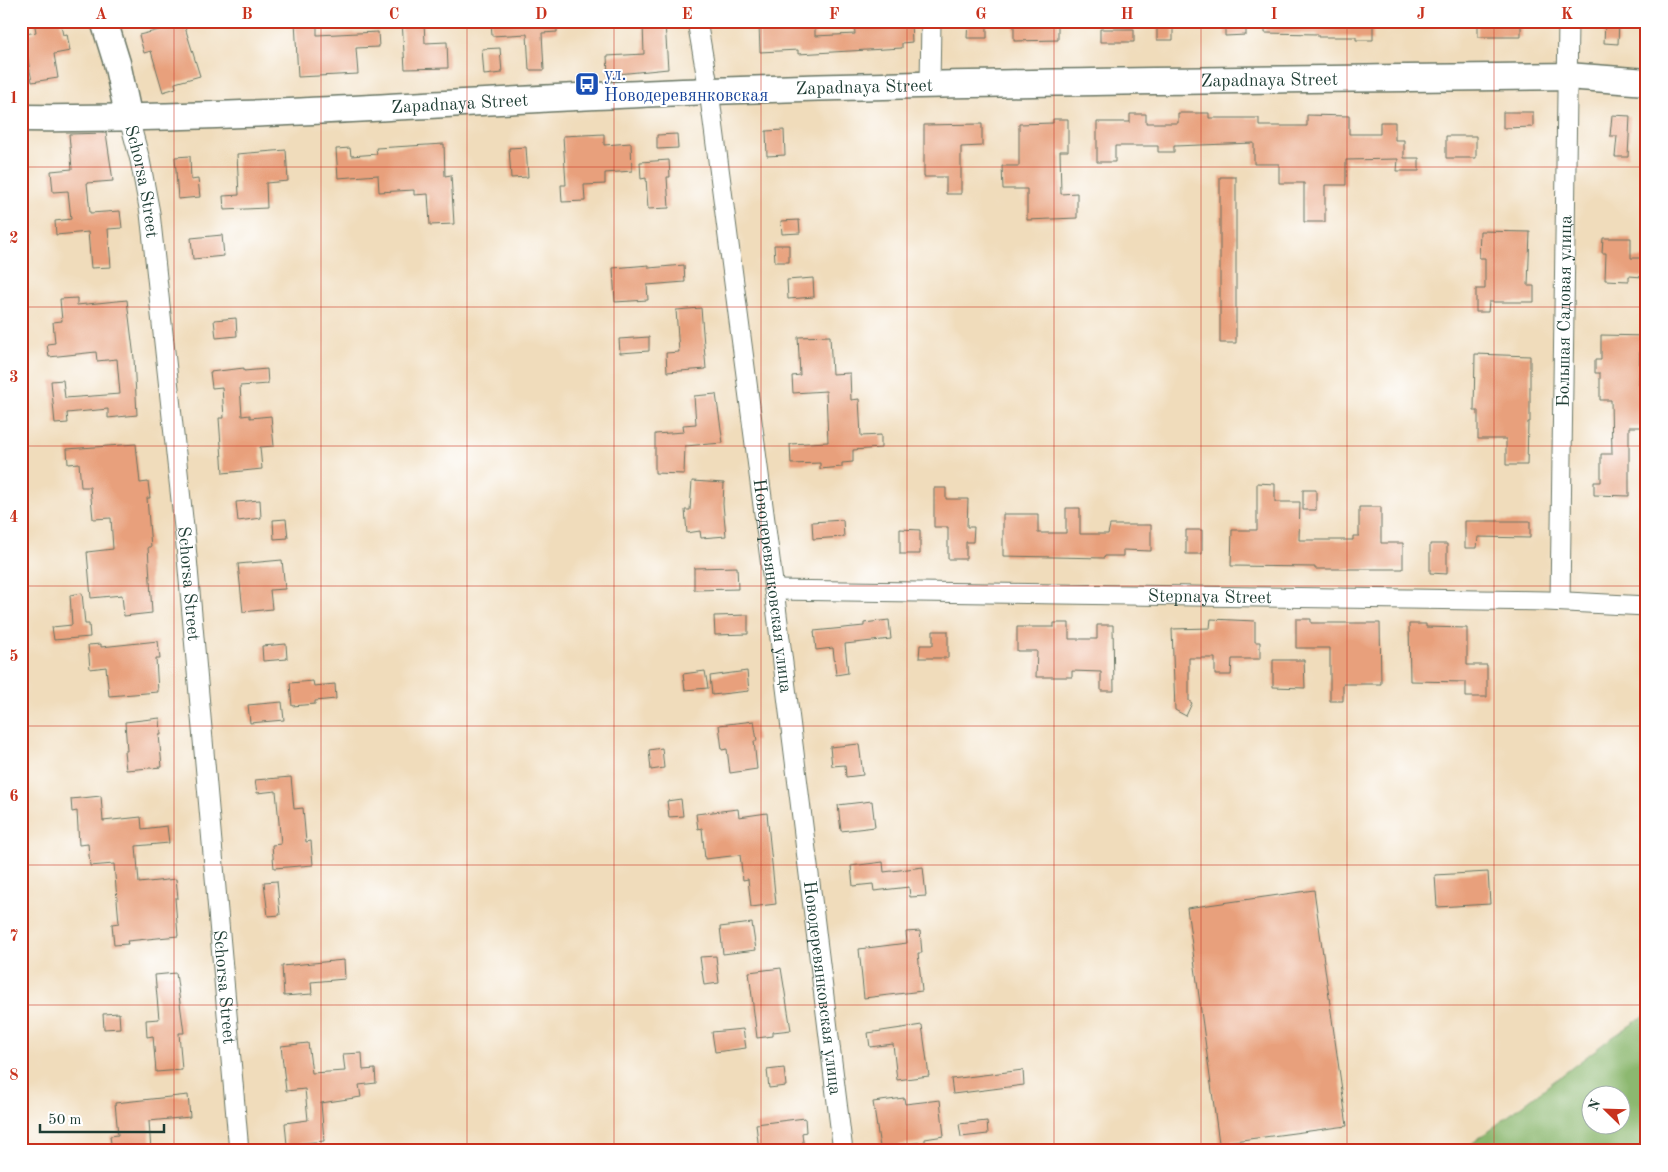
<svg xmlns="http://www.w3.org/2000/svg" width="1668" height="1172" font-family="'Old Standard TT',serif">
	<rect width="100%" height="100%" fill="#fff"/>
	<filter id="ink" filterUnits="userSpaceOnUse"><feTurbulence type="fractalNoise" baseFrequency=".02" numOctaves="2"/><feDisplacementMap in="SourceGraphic" scale="10" xChannelSelector="R" yChannelSelector="G"/><feConvolveMatrix kernelMatrix="1 2 1 2 8 2 1 2 1" color-interpolation-filters="sRGB"/></filter>
	<filter id="wash" filterUnits="userSpaceOnUse"><feTurbulence type="fractalNoise" baseFrequency=".0096" numOctaves="4" result="noise"/><feDisplacementMap in="SourceGraphic" scale="20" xChannelSelector="R" yChannelSelector="G"/><feGaussianBlur stdDeviation="1.12" result="paint"/><feColorMatrix in="noise" values="0 0 0 0 0 0 0 0 0 0 0 0 0 0 0 0 0 1.4 0 .05"/><feComposite in="paint" operator="in"/></filter>
	<g filter="url(#wash)">
		<rect width="100%" height="100%" fill="#f0dcbb"/>
		<path fill="#8cb870" stroke="#567a52" fill-rule="evenodd" d="M1647 1014V1151H1462L1607 1041ZM1590 1094H1620V1124H1590Z"/>
		<g id="blocks">
			<path fill="#e8a07c" d="M34 21H60L63 35 67 34 70 51 54 54 58 78 32 82 26 48 21 49V35L36 32Z
				M295 21H317V35L378 32 379 47 356 48 358 74 298 77Z
				M402 21H424L425 43 447 42 448 68 405 69Z
				M491 21H557V32L542 33 544 70H529L527 34 492 36Z
				M854 21H911L912 42 902 43V48L798 54V50L760 52 759 24 783 22V27L815 25V36L855 34Z
				M968 21H987V38H967Z
				M1014 21H1058V40L1014 41Z
				M1157 21H1173V40H1157Z
				M1225 21H1246V35L1225 36Z
				M1265 21H1373V40H1356V37H1318V34L1265 33Z
				M1478 21H1521V37H1478Z
				M1605 21H1619L1618 44 1604 43Z
				M665 23 668 69 608 75 607 56 644 54 643 24Z
				M184 24 200 76 175 83 176 88 163 92 151 51 144 53 139 35Z
				M1100 29H1134V42H1100Z
				M500 48 502 73 484 75 482 49Z
				M1503 112H1533V127L1503 128Z
				M1178 113H1209V118H1259V126H1307V115L1349 116V134H1380V122H1395V140H1404V158H1419V171H1397L1398 159 1346 160V185H1325V222H1304V183H1279V164H1254V143L1174 146V152H1158V146H1115V162H1097V122H1130V114H1146V123H1178Z
				M1612 115 1630 116 1628 157H1615L1617 136H1610Z
				M1053 119H1068V151H1060L1061 194 1077 193V218L1027 220V189H1003L1002 166H1019V124L1053 123Z
				M982 124V146L961 147V194H946V177H924V125Z
				M784 130 785 155 767 156 766 131Z
				M106 133 113 181 87 183 90 213 120 211 122 228 108 229 111 267 91 268 88 232 56 235 55 221 71 219 68 191 53 192 51 171 72 169 69 134Z
				M604 134V145L631 143 632 171 605 173V184L584 185 585 201 562 202 561 185H566L563 136Z
				M677 134 678 148 657 149V135Z
				M1446 136H1476V158H1446Z
				M444 144 445 176 451 175 454 224 430 225 428 194 414 195V190L379 192 378 175 338 178 336 149 350 148 351 156 377 154 376 148Z
				M526 147 528 177 511 178 509 148Z
				M286 150 288 181 266 183 267 208 224 210 223 196 239 195 237 154Z
				M190 156 191 180 198 179 200 197 178 199 175 157Z
				M669 160 670 177H667L669 208 648 209 646 178 641 179 640 162Z
				M1220 177H1236V343H1220Z
				M799 220 800 233 782 234 781 221Z
				M1480 231 1530 232 1528 286H1534V302H1489L1488 312H1476V289H1485V258H1479Z
				M222 235 224 256 193 259 191 238Z
				M1603 238H1631V258H1643V277L1629 276V281L1605 280 1606 253H1602Z
				M774 245H789V262H775Z
				M649 265V268L684 265 685 282 647 285 648 300 615 302 613 268Z
				M813 278 814 297 788 299 787 280Z
				M77 298V305L127 300 134 358 137 415 108 418V409L67 413 68 423 55 424 51 381 63 380 65 398 120 394 117 359 97 361 96 352 49 357 47 344 55 343 53 322 62 321 60 299Z
				M701 308 706 369 667 372 666 353 679 352 676 310Z
				M236 318 237 336 216 338 214 320Z
				M1601 335 1647 336V348H1640L1639 385H1647V427H1629V496L1594 495V482H1601V454H1612L1611 400H1600V373H1595V360H1601Z
				M830 336 832 374 850 373 851 400 859 399 861 436 881 435V448L853 450V462L842 463V467L820 469V463L791 464 790 444 828 442 826 391 793 393 792 376 800 375 798 337Z
				M649 337V351L620 353 619 339Z
				M1475 354 1530 356V422H1528L1527 465H1506V439H1478V411H1474Z
				M244 368V371L267 369 268 384 240 386 242 416 250 415V418L271 416 274 446 260 447 262 469 223 473 219 418H224L222 387 212 388 210 372Z
				M716 394 723 443 685 446 684 474 655 473V434L684 432 683 425 696 424 694 396Z
				M136 444 140 483 148 482 150 498H147L151 547H148L152 613 124 616 122 595 91 598 87 552 113 549 111 518 93 519 90 487H81L79 463 68 464 67 449Z
				M692 481 724 483 723 504 726 536 701 538 700 531 687 533 685 510H690Z
				M1257 483 1275 484V502H1300L1299 540H1353V536H1359V507H1381V543H1403V569H1315V567L1231 566 1232 530H1257Z
				M934 488H946V499H968L967 527H974L973 542H966V559H948V527H934Z
				M1303 490H1316V510H1303Z
				M260 500 261 518 238 521 236 502Z
				M1066 508H1080V534H1108L1110 525H1151V551L1123 550V556H1105L1104 558 1003 556V514H1038V533H1066Z
				M286 519 288 538 274 539 273 520Z
				M843 520 844 537 813 539 812 522Z
				M1465 521H1530V538L1478 537 1477 548H1465Z
				M900 529 920 530V554H900Z
				M1186 530H1202V554H1186Z
				M1430 544H1447V574L1430 573Z
				M282 560 285 589 270 590 272 609 243 612 238 564Z
				M737 567 738 589 694 590V568Z
				M82 593 85 624H89L90 637 54 640 52 627 72 625 70 595Z
				M748 615V634L715 635 714 616Z
				M1211 619 1255 621V642H1260V659H1232L1231 675H1215V658H1189V701L1192 703 1186 716 1175 710 1172 629 1210 628Z
				M1296 619H1311V623H1380L1381 684H1343V701H1330V648H1296Z
				M889 620 891 639 845 644 848 673 836 675 833 648 816 650 814 631 864 626V623Z
				M1054 623H1069V639H1097V625H1113L1114 691H1101V672L1072 671V677H1036L1037 651H1017V627H1054Z
				M1409 624H1426V627L1467 628V665H1487V697H1466V682L1410 681Z
				M933 631H948V658H919L920 645H933Z
				M158 641 160 659H156L158 692 109 696 106 667 90 669 88 645 101 644V647Z
				M286 644 287 659 263 661 262 646Z
				M1273 660H1304L1305 688 1273 687Z
				M705 671 708 688 685 690 683 674Z
				M747 671 749 691 712 695 710 676Z
				M313 681 314 686 335 684 336 699 315 701V704L292 706 290 683Z
				M282 702 284 720 250 723 248 705Z
				M160 718 161 735H159L162 767 126 770 124 751H127L125 722Z
				M754 721 757 741H754L757 769 730 773 727 749 722 750 719 725Z
				M859 744 863 775 846 777 845 765 832 766 830 747Z
				M662 748 664 768 651 770 649 750Z
				M291 777 294 809 303 808 306 842 311 841 313 865 274 868 272 845 281 844 276 791 257 793 255 780Z
				M101 796 103 821 141 817 142 829 167 826 169 843 136 846 139 883 176 879 178 898H175L178 936 127 941 128 944 114 945 112 924 119 923 114 864 90 866 88 844 79 845 77 811 72 812 71 799Z
				M681 799 683 816 669 817 667 801Z
				M872 801 875 827 841 831 838 805Z
				M738 809 739 817 767 813 776 904 751 907 748 879 743 880 740 855 705 859 702 828 698 829 696 814Z
				M883 862 884 872 923 867 926 896 910 897 909 887 874 891 873 884 853 886 851 866Z
				M1488 872 1490 904 1437 907 1435 875Z
				M277 881 280 915 268 916 264 882Z
				M1314 890 1347 1126 1219 1143 1187 908Z
				M752 923 756 950 723 954 720 927Z
				M920 931 922 953H918L922 991 864 998 859 949 907 943 906 932Z
				M716 956 719 983 704 985 700 957Z
				M344 960 345 979 311 982 312 994 284 996 282 966Z
				M781 968 791 1030 773 1032V1036L757 1038 749 972Z
				M176 973 184 1033H179L182 1070 156 1072 153 1036 147 1037 146 1020 159 1019 155 975Z
				M119 1013 120 1028 104 1029 103 1014Z
				M922 1025 929 1076 897 1080 893 1044 870 1047 868 1033Z
				M743 1029 746 1048 715 1052 712 1032Z
				M308 1043 312 1073 345 1071 343 1054 362 1053 363 1070 375 1069 376 1083 359 1085 361 1097 321 1103 324 1141 287 1145 285 1123 308 1120 305 1089 286 1091 281 1046Z
				M784 1068 786 1086 769 1088 767 1070Z
				M1023 1070 1024 1085 953 1094 951 1079Z
				M188 1095 190 1117 149 1121 151 1151H112L110 1136 118 1135 115 1103Z
				M904 1098 905 1104 940 1100 944 1136 925 1139V1142L880 1147 873 1102Z
				M805 1118 806 1132 802 1133 804 1151H759L756 1124Z
				M987 1121 988 1134 961 1137 959 1124Z"/>
		</g>
	</g>
	<g filter="url(#ink)">
		<use href="#blocks" fill-opacity="0" stroke="#687563" stroke-width="1"/>
		<g fill="none" stroke-linecap="round" stroke-linejoin="round">
			<defs>
				<g id="street">
					<path id="s1" d="M697 21 709 91 774 590 843 1151"/>
					<path d="M930 85 931 21"/>
					<path id="s2" d="M129 119 140 160 150 213 186 546 239 1151"/>
					<path id="s3" d="M774 590 1547 601 1647 606"/>
					<path id="s4" d="M1560 601 1568 21"/>
				</g>
				<g id="secondary">
					<path d="M104 21 117 63 129 119"/>
					<path id="s5" d="M21 118C252 120 482 99 712 91 997 81 1282 80 1567 76L1647 82"/>
				</g>
			</defs>
			<use href="#street" stroke="#687563" stroke-width="21"/>
			<use href="#secondary" stroke="#687563" stroke-width="29"/>
			<use href="#street" stroke="#fff" stroke-width="19"/>
			<use href="#secondary" stroke="#fff" stroke-width="26"/>
		</g>
	</g>
	<path fill="none" stroke="#c8321e" stroke-width="1" stroke-opacity="0.55" d="M174 21V1151M321 21V1151M467 21V1151M614 21V1151M761 21V1151M907 21V1151M1054 21V1151M1201 21V1151M1347 21V1151M1494 21V1151M21 167H1647M21 307H1647M21 446H1647M21 586H1647M21 726H1647M21 865H1647M21 1005H1647"/>
	<defs>
		<symbol id="bus-square" viewBox="-11 -11 22 22"><rect x="-9" y="-9" width="18" height="18" rx="4" fill="#1a4fb4" stroke="#fff"/><path d="M-5-6H5V4H4V6H2V4H-2V6H-4V4H-5ZM-3.5-4V0h7V-4ZM-3.5 1.2v1.5H-2V1.2ZM2 1.2v1.5H3.5V1.2Z" fill="#fff"/></symbol>
	</defs>
	<g fill-rule="evenodd">
		<use href="#bus-square" x="573" y="70" width="28" height="28"/>
	</g>
	<g text-anchor="middle" stroke-width="4" stroke-linejoin="round" paint-order="stroke">
		<g font-size="18" fill="#164399" stroke="#fff" text-anchor="start">
			<text x="604" y="80">ул.<tspan x="604" dy="21">Новодеревянковская</tspan></text>
		</g>
		<g font-size="18" fill="#1f3d34" stroke="#fff">
			<text dy="6" stroke="none"><textPath href="#s5" startOffset="1249">Zapadnaya Street</textPath></text>
			<text dy="6" stroke="none"><textPath href="#s5" startOffset="844">Zapadnaya Street</textPath></text>
			<text dy="6" stroke="none"><textPath href="#s5" startOffset="439">Zapadnaya Street</textPath></text>
			<text dy="6" stroke="none"><textPath href="#s2" startOffset="64">Schorsa Street</textPath></text>
			<text dy="6" stroke="none"><textPath href="#s4" startOffset="290">Большая Садовая улица</textPath></text>
			<text dy="6" stroke="none"><textPath href="#s2" startOffset="469">Schorsa Street</textPath></text>
			<text dy="6" stroke="none"><textPath href="#s1" startOffset="570">Новодеревянковская улица</textPath></text>
			<text dy="6" stroke="none"><textPath href="#s3" startOffset="436">Stepnaya Street</textPath></text>
			<text dy="6" stroke="none"><textPath href="#s2" startOffset="874">Schorsa Street</textPath></text>
			<text dy="6" stroke="none"><textPath href="#s1" startOffset="975">Новодеревянковская улица</textPath></text>
		</g>
	</g>
	<rect width="1668" height="1172" fill="none" stroke="#fff" stroke-width="55"/>
	<g transform="translate(1606 1110) rotate(293)"><circle r="24" fill="#ffffff" stroke="#a5b1ae"/>
	<path d="M0-4L9 19L0 12L-9 19Z" fill="#c8321e"/>
	<text y="-8" font-size="14" font-weight="bold" text-anchor="middle" fill="#1f3d34">N</text>
	</g>
	<path d="M40 1124v8h124v-8" fill="none" stroke="#1f3d34" stroke-width="2.5"/>
	<text x="48" y="1124" font-size="15" fill="#1f3d34" stroke="#ffffff" stroke-width="4" paint-order="stroke">50 m</text>
	<rect x="28" y="28" width="1612" height="1116" fill="none" stroke="#c8321e" stroke-width="2"/>
	<g font-size="16" text-anchor="middle" font-weight="bold" fill="#c8321e">
		<text x="101" y="19">A</text>
		<text x="247" y="19">B</text>
		<text x="394" y="19">C</text>
		<text x="541" y="19">D</text>
		<text x="687" y="19">E</text>
		<text x="834" y="19">F</text>
		<text x="981" y="19">G</text>
		<text x="1127" y="19">H</text>
		<text x="1274" y="19">I</text>
		<text x="1421" y="19">J</text>
		<text x="1567" y="19">K</text>
		<text x="14" y="103">1</text>
		<text x="14" y="243">2</text>
		<text x="14" y="382">3</text>
		<text x="14" y="522">4</text>
		<text x="14" y="661">5</text>
		<text x="14" y="801">6</text>
		<text x="14" y="941">7</text>
		<text x="14" y="1080">8</text>
	</g>
</svg>
